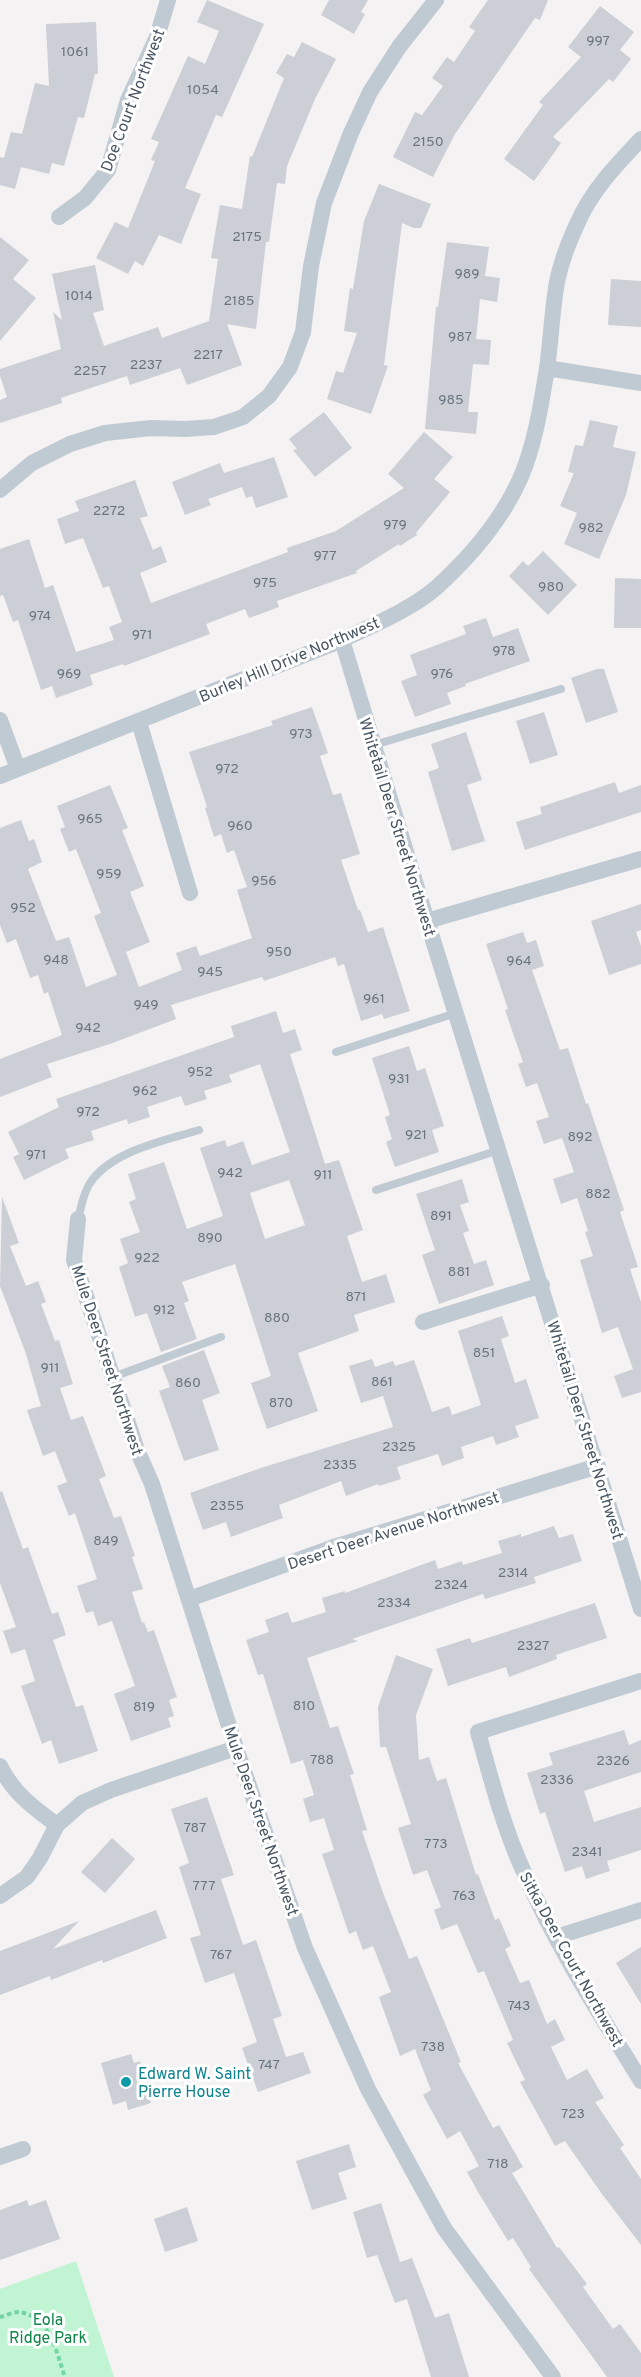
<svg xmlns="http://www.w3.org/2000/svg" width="641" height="2377" font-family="Overpass,sans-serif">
	<rect width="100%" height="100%" fill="#f5f2f3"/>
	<path fill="#c0f4d2" d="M76 2261 114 2377H0V2289Z"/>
	<path fill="#cccfd5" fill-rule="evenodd" d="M207 0 264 24 222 117 216 115 185 188 201 194 181 244 159 235 143 266 135 261 128 274 96 258 115 222 128 228 155 161 151 160 159 142 151 139 188 56 205 64 219 31 197 22Z
		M329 0H368L361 12 365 14 354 34 321 15Z
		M488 0H548L540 20 535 18 455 134 433 177 393 157 415 112 422 115 443 86 432 78 447 57 454 62 475 31 469 27Z
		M600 6 634 32 620 50 631 59 613 82 609 79 553 137 561 143 534 181 504 159 543 105 539 102 581 57 568 47Z
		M96 22 98 74H95L84 118 78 117 64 166 52 163 49 174 21 167 15 189 0 185V157L4 158 11 132 22 134 35 83 49 86 46 24Z
		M302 42 336 59 315 99 287 166 285 184 277 183 269 242H266L256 329 227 324 242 365 187 385 180 368 130 385 127 376 61 398 62 403 0 423V400L7 397 0 376V369L61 349 53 312 62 320 52 274 95 265 104 310 93 313 104 346 158 327 162 338 209 321 218 259 211 258 220 205 242 209 250 156 252 157 284 78 276 73 287 54 294 57Z
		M379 184 431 204 421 228H414L402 223 384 365 388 366 371 414 327 399 336 371 343 373 357 333 344 331 350 288 353 289 364 221Z
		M0 237 29 260 13 279 36 298 0 341Z
		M447 242 489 247 485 276 500 278 497 302 480 299 476 339 491 340 489 365 473 364 468 412H478L476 434 425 429 436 307H438Z
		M611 279 641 281V327L608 325Z
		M324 412 352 448 315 477 293 450 297 449 289 439Z
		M590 420 618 426 613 447 636 452 626 495 599 559 564 544 577 513 560 506 574 473 568 472 575 445 583 446Z
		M424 432 453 457 434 479 450 492 416 533 417 535 400 546 399 544 356 571 357 573 277 601 279 607 249 618 245 609 206 624 210 634 124 666 123 664 90 675 93 685 56 698 52 686 41 690 18 620 13 622 3 595 0 596V549L29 539 45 588 53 585 76 652 114 640 109 627 122 622 109 586 103 588 83 538 65 544 57 519 79 511 75 501 135 480 148 516 140 518 153 550 161 546 167 562 140 573 151 603 288 552 287 548 336 531 404 488 388 474Z
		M274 457 288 497 256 508 252 496 246 498 242 487 208 499 211 505 185 515 172 482 220 463 224 473Z
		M543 551 577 585 548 615 509 576 523 561 528 566Z
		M615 578 641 579V628H614Z
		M486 618 493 637 518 628 530 661 465 684 466 686 447 693 451 704 415 717 401 681 417 675 410 655 466 634 463 626Z
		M597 669H604L618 712 586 723 571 678Z
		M312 707 328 753 320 756 333 795 341 793 360 854 341 860 358 910H360L368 932 383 927 410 1011 384 1019 382 1014 361 1021 344 964 338 966 335 957 264 981 262 977 171 1005 176 1019 110 1044 47 1064 52 1077 0 1097V1059L62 1035 48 992 44 994 38 975 30 978 16 939 7 943 0 925V828L21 820 29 841 34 839 42 862 28 869 56 941 69 937 86 987 117 975 94 916 101 913 76 849 69 852 60 829 65 827 57 806 110 785 128 828 122 830 144 886 130 892 150 942 126 952 139 987 182 970 176 953 196 946 200 956 252 938 237 890 247 887 234 850 227 853 221 834 214 837 205 808 207 807 189 752 273 725 271 721Z
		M544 712 558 755 530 764 516 721Z
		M466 732 482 780 467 785 485 841 452 851 428 772 439 768 431 744Z
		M615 782 619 793 641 785V812L525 850 516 822 542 814 540 807Z
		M641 904V930L636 932 641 946V964L609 975 591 921Z
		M523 932 527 943 536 940 544 966 532 970 560 1050 568 1048 586 1104 588 1103 624 1210 620 1212 638 1267 630 1269 641 1302V1392L622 1398 614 1376 633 1369 618 1327 602 1333 580 1260 593 1256 585 1232 588 1231 577 1198 561 1204 553 1179 574 1172 562 1138 544 1144 536 1121 549 1117 537 1083 526 1087 518 1064 523 1062 505 1010 508 1009 486 944Z
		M276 1011 283 1033 295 1029 302 1050 290 1054 325 1164 339 1160 363 1230 347 1236 362 1282 386 1274 395 1302 354 1315 359 1331 298 1353 318 1411 267 1429 251 1383 271 1376 235 1264 182 1282 189 1301 184 1303 197 1339 161 1352 147 1313 135 1317 119 1267 128 1263 120 1239 140 1232 129 1202 136 1199 128 1174 164 1162 187 1229 223 1216 200 1148 225 1140 227 1147 243 1141 252 1165 290 1152 260 1064 229 1075 232 1082 204 1091 207 1099 185 1106 181 1096 147 1107 150 1117 128 1124 127 1119 91 1131 94 1140 65 1149 69 1158 24 1180 13 1157 19 1154 8 1132 59 1107 56 1099 234 1037 231 1026ZM289 1180 305 1225 265 1239 250 1193Z
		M409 1046 417 1071 425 1068 444 1126 432 1130 439 1152 395 1167 386 1142 392 1139 385 1117 390 1115 372 1058Z
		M462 1179 469 1202 460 1205 469 1231 463 1233 474 1264 486 1260 494 1285 439 1304 422 1255 435 1250 416 1194Z
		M2 1197 19 1243 10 1246 26 1286 38 1281 46 1302 41 1304 55 1341 59 1340 73 1384 60 1388 71 1420 83 1416 106 1476 99 1479 114 1518 121 1516 135 1556 132 1557 143 1589 132 1592 142 1623 144 1622 148 1632 154 1630 177 1697 169 1700 174 1716 168 1718 171 1727 131 1741 114 1694 135 1686 112 1621 98 1626 93 1611 86 1613 77 1586 97 1579 75 1513 69 1516 57 1486 67 1482 55 1451 43 1456 27 1410 41 1406 25 1351 0 1286Z
		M502 1316 509 1336 501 1339 515 1383 526 1379 539 1418 515 1426 519 1437 496 1445 493 1436 461 1447 464 1458 442 1466 438 1454 397 1467 401 1479 379 1486 378 1484 346 1496 341 1481 279 1505 283 1518 231 1537 226 1522 203 1530 190 1493 264 1467 393 1427 383 1396 361 1403 349 1366 372 1359 375 1367 393 1361 395 1366 414 1360 432 1412 449 1406 452 1415 481 1405 458 1331Z
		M204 1350 220 1393 202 1400 219 1450 184 1461 159 1391 170 1387 162 1366Z
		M2 1491 23 1549 28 1547 52 1614 58 1612 66 1635 53 1640 76 1707 83 1705 98 1751 59 1764 51 1740 42 1744 21 1686 35 1681 25 1649 11 1654 3 1631 16 1627 0 1583V1492Z
		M554 1526 559 1538 573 1534 582 1561 534 1577 536 1583 485 1599 483 1594 352 1639 358 1641 307 1658 330 1728 338 1726 354 1774 350 1775 367 1830 362 1831 382 1890 409 1959 417 1956 461 2062 458 2063 493 2128 499 2125 523 2167 512 2173 557 2248 559 2247 587 2284 583 2287 613 2329 620 2324 641 2353V2377H607L529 2269 531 2267 513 2238 508 2241 478 2192 467 2172 479 2166 460 2131 447 2139 423 2095 431 2090 415 2049 400 2056 379 1997 391 1992 373 1946 363 1950 356 1931 349 1934 322 1854 334 1850 324 1818 310 1822 303 1799 314 1795 303 1760 291 1764 263 1674 258 1675 246 1640 269 1632 265 1620 288 1612 292 1623 326 1612 322 1598 345 1591V1593L435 1560 438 1569 462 1561 463 1565 502 1553 498 1541 521 1534V1537Z
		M595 1603 607 1638 556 1655 557 1659 509 1677 506 1667 448 1686 436 1649 470 1638 472 1643Z
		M396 1655 433 1669 416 1715 419 1760 429 1757 437 1781 446 1778 476 1875 478 1874 495 1920 499 1918 511 1946 505 1949 520 1983 529 1980 547 2024 555 2019 565 2040 551 2047 567 2080 587 2069 604 2098 595 2102 624 2145 620 2148 641 2179V2245L602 2194 565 2141 555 2146 520 2082 525 2080 507 2043 513 2040 484 1971 478 1973 457 1924 441 1930 434 1910 441 1907 427 1870 413 1875 398 1828 411 1824 386 1747H380L378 1707Z
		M624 1730 629 1745 641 1740V1772L584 1791 594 1822 641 1807V1850L607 1861 610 1871 586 1879 582 1866 565 1872 545 1812 540 1814 527 1773 553 1765 549 1753Z
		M207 1797 234 1875 221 1879 243 1945 256 1940 282 2016 273 2019 286 2057 303 2052 311 2073 258 2092 242 2048 257 2042 234 1973 205 1983 190 1938 201 1935 179 1867 189 1863 171 1809Z
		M112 1838 135 1859 105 1893 81 1872Z
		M156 1910 167 1938 103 1963 102 1960 51 1980 50 1976 0 1995V1951L79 1921 53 1949Z
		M641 1947V2004L616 1963Z
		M131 2054 134 2063 140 2061 151 2103 128 2110 126 2101 113 2105 101 2063Z
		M349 2144 356 2167 338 2173 347 2199 312 2210 296 2161Z
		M27 2200 29 2206 46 2200 60 2239 0 2260V2210Z
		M381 2203 400 2262 412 2258 435 2318 449 2313 469 2377H431L407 2299 395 2303 377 2255 367 2258 353 2212Z
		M187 2207 198 2241 165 2252 154 2219Z"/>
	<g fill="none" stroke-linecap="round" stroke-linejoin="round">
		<path stroke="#74d5a3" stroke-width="4" stroke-dasharray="4.5 3" stroke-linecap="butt" d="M0 2317C5 2316 13 2312 18 2312 51 2315 56 2353 65 2377"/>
		<path stroke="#c0cad3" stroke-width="8" d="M374 745 561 689
			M336 1052 456 1013
			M376 1190 499 1150
			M78 1219C81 1209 83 1193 90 1183 111 1151 164 1141 199 1130
			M113 1377 221 1337"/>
		<path stroke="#c0cad3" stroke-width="16" d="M59 217 85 198 108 170 128 100 157 37 168 0
			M547 368 641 383
			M0 490 32 463 70 444 105 433 151 428 185 429 214 427 243 417 269 396 290 367 303 332 311 266 324 203 351 133 370 92 399 47 436 0
			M342 640 427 921 641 1609
			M0 720 18 769
			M139 722 190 893
			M0 776 342 640C373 625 412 609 437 587 470 557 502 519 520 479 535 445 541 405 547 368 551 340 552 310 557 282 561 262 569 241 578 222 592 190 617 164 641 139
			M427 921 641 859
			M78 1219 74 1260 137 1450 152 1484 236 1748 305 1948 368 2089 444 2228 553 2377
			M423 1322 542 1285
			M189 1599 334 1547 598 1466
			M641 1681 478 1732C491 1779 503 1826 523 1870 555 1944 599 2013 641 2081
			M0 1766C13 1793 34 1808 57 1825
			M0 1896 27 1877 40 1858 57 1825 82 1803 111 1790 236 1748
			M556 1937 641 1910
			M0 2157 23 2149"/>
	</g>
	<circle fill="#0f9aa8" stroke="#fff" stroke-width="2" cx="126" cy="2082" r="6"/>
	<g text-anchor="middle" stroke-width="6" stroke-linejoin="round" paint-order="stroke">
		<g font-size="14" fill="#69747f">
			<text x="598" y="45">997</text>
			<text x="75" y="56">1061</text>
			<text x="203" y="94">1054</text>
			<text x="428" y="146">2150</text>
			<text x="247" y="241">2175</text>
			<text x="467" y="278">989</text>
			<text x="79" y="300">1014</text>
			<text x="239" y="305">2185</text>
			<text x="460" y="341">987</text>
			<text x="208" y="359">2217</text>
			<text x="146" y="369">2237</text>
			<text x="90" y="375">2257</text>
			<text x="451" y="404">985</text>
			<text x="109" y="515">2272</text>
			<text x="395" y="529">979</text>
			<text x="591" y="532">982</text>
			<text x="325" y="560">977</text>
			<text x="265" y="587">975</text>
			<text x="551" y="591">980</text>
			<text x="40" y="620">974</text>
			<text x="142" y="639">971</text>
			<text x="504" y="655">978</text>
			<text x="69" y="678">969</text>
			<text x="442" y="678">976</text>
			<text x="301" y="738">973</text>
			<text x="227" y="773">972</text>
			<text x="90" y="823">965</text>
			<text x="240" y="830">960</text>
			<text x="109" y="878">959</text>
			<text x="264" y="885">956</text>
			<text x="23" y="912">952</text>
			<text x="279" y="956">950</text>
			<text x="56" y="964">948</text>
			<text x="519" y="965">964</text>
			<text x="210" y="976">945</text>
			<text x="374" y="1003">961</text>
			<text x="146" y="1009">949</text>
			<text x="88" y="1032">942</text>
			<text x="200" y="1076">952</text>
			<text x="399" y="1083">931</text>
			<text x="145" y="1095">962</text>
			<text x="88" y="1116">972</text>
			<text x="416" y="1139">921</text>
			<text x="580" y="1141">892</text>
			<text x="36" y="1159">971</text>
			<text x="230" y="1177">942</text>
			<text x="323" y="1179">911</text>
			<text x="598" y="1198">882</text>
			<text x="441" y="1220">891</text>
			<text x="210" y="1242">890</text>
			<text x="147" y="1262">922</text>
			<text x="459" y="1276">881</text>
			<text x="356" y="1301">871</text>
			<text x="164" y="1314">912</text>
			<text x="277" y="1322">880</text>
			<text x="484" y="1357">851</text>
			<text x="50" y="1372">911</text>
			<text x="382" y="1386">861</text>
			<text x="188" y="1387">860</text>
			<text x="281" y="1407">870</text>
			<text x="399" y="1451">2325</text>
			<text x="340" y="1469">2335</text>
			<text x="227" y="1510">2355</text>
			<text x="106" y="1545">849</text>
			<text x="513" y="1577">2314</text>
			<text x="451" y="1589">2324</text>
			<text x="394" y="1607">2334</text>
			<text x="533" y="1650">2327</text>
			<text x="304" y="1710">810</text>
			<text x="144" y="1711">819</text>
			<text x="322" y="1764">788</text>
			<text x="613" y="1765">2326</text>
			<text x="557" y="1784">2336</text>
			<text x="195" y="1832">787</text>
			<text x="436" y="1848">773</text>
			<text x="587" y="1856">2341</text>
			<text x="204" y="1890">777</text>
			<text x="464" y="1900">763</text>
			<text x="221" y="1959">767</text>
			<text x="519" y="2010">743</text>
			<text x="433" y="2051">738</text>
			<text x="269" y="2069">747</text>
			<text x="573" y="2118">723</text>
			<text x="498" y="2168">718</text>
		</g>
		<g font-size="16" fill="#485662" stroke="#fff">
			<text transform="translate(132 100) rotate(-69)" y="6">Doe Court Northwest</text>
			<text transform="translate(289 659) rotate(-23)" y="6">Burley Hill Drive Northwest</text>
			<text transform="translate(398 827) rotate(73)" y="6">Whitetail Deer Street Northwest</text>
			<text transform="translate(108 1360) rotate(72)" y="6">Mule Deer Street Northwest</text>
			<text transform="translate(586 1430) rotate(73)" y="6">Whitetail Deer Street Northwest</text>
			<text transform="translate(393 1530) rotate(-18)" y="6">Desert Deer Avenue Northwest</text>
			<text transform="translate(262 1821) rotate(71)" y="6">Mule Deer Street Northwest</text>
			<text transform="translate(572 1959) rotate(61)" y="6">Sitka Deer Court Northwest</text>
		</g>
		<g font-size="16" fill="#0d838f" stroke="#fff" text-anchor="start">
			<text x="138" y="2079">Edward W. Saint<tspan x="138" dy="18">Pierre House</tspan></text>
		</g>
		<g font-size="16" fill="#108648" stroke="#fff">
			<text x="48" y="2325">Eola<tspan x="48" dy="18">Ridge Park</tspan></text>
		</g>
	</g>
</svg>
